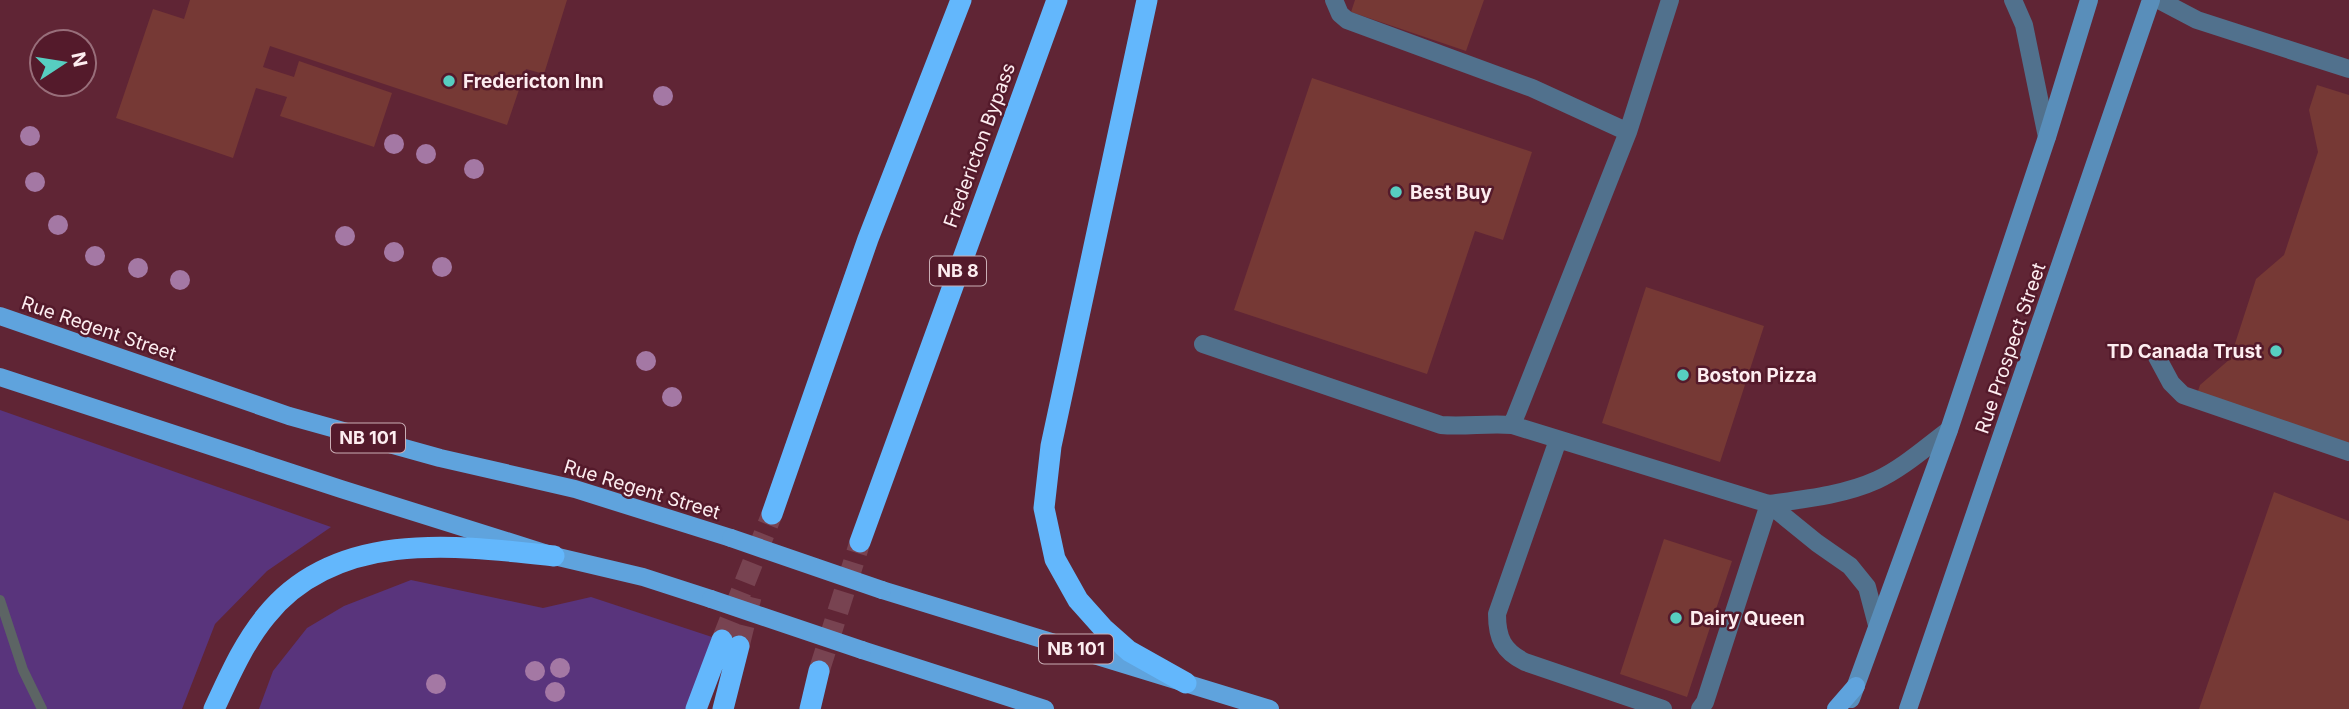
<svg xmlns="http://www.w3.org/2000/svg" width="2349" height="709" font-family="Inter,sans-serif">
	<rect width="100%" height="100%" fill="#602535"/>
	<path fill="#59347c" d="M0 410 331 527 267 571 215 624 182 709H0Z
		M411 580 543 608 591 597 712 637 687 709H259L273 671 307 628 344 606Z"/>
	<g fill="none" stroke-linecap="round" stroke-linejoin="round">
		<path stroke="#5c6464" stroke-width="10" d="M0 600 23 670 42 709"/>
	</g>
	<path fill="#763935" d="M190 0H567L544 74 526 69 507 125 270 46 263 67 294 77 299 61 392 93 374 147 280 116 287 97 256 88 233 158 116 118 153 9 184 19Z
		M1355 0H1484L1466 51 1351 12Z
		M1312 78 1532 152 1503 240 1475 231 1427 374 1234 310Z
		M2317 85 2349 95V444L2197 394 2200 385 2230 359 2256 279 2284 255 2318 152 2309 110Z
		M1646 287 1764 326 1720 462 1602 423Z
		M2274 492 2349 521V709H2199Z
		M1664 539 1732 561 1687 697 1620 674Z"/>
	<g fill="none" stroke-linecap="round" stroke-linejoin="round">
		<path stroke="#784351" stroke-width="21" stroke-dasharray="21 10" stroke-linecap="butt" d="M722 640 772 514
			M739 646 751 597
			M819 671 860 542"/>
		<path stroke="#51718d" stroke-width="18" d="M1334 0 1340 14 1347 20 1532 88 1628 132
			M2013 0 2024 25 2047 137
			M2159 0 2197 20 2349 69
			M1203 344 1441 425C1465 427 1488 423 1512 425L1769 504 1817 543 1850 566 1867 587 1877 625
			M2157 357 2171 383 2183 395 2349 452
			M1512 425 1628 132 1670 0
			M1558 440 1497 614C1497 638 1503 651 1525 662L1663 709
			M1769 504C1805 499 1844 495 1877 480 1903 468 1926 447 1949 430
			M1700 709 1705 702 1769 504"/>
		<path stroke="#598eba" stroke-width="18" d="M1851 699 1949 430 2047 137 2089 0
			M1908 709 2151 0"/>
		<path stroke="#5fa3dd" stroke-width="18" d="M0 316 289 416 440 458 575 489 731 538
			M0 377 341 489 554 556 643 577 711 599
			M882 590 1270 709
			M862 650 1045 709
			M1836 709 1856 686"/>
		<path stroke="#63b7fc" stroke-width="21" d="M1147 0 1051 446 1044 508 1055 559 1078 600 1103 628 1129 651 1186 683
			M772 514 868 239 961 0
			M860 542 1057 0
			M214 709C229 677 243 644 266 616 336 529 456 545 554 556
			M696 709 722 640
			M723 709 739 646
			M810 709 819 671"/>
		<path stroke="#5fa3dd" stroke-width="18" d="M731 538 882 590
			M711 599 862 650"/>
	</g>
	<g fill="#a478a4">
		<circle cx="663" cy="96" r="10"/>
		<circle cx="30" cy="136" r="10"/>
		<circle cx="394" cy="144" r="10"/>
		<circle cx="426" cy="154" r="10"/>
		<circle cx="474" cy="169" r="10"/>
		<circle cx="35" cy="182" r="10"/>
		<circle cx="58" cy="225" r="10"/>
		<circle cx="345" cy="236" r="10"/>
		<circle cx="394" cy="252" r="10"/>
		<circle cx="95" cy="256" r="10"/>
		<circle cx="442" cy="267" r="10"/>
		<circle cx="138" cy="268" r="10"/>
		<circle cx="180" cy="280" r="10"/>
		<circle cx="646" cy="361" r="10"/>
		<circle cx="672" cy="397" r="10"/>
		<circle cx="560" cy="668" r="10"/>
		<circle cx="535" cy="671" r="10"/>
		<circle cx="436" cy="684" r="10"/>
		<circle cx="555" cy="692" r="10"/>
	</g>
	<g fill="#57cec1" stroke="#541a2b" stroke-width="2.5">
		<circle cx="449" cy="81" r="7"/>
		<circle cx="1396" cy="192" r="7"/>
		<circle cx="2276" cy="351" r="7"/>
		<circle cx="1683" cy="375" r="7"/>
		<circle cx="1676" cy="618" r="7"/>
	</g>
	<g text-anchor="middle" stroke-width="5" stroke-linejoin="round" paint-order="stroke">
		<g fill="#541a2b" stroke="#caaeb5" stroke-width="2">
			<rect x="930" y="256.5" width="56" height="29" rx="5"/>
			<rect x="331" y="423.5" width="74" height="29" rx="5"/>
			<rect x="1039" y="634.5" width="74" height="29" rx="5"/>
		</g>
		<g font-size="18" font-weight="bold" fill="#fdedf0">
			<text x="958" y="277">NB 8</text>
			<text x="368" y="444">NB 101</text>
			<text x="1076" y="655">NB 101</text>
		</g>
		<g font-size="19" font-weight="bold" fill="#fdedf0" stroke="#541a2b" text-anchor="start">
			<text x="463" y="88">Fredericton Inn</text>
			<text x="1410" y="199">Best Buy</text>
			<text x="2262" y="358" text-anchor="end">TD Canada Trust</text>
			<text x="1697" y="382">Boston Pizza</text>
			<text x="1690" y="625">Dairy Queen</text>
		</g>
		<g font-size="19" fill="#fdedf0" stroke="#541a2b">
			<text transform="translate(979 145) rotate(-70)" y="7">Fredericton Bypass</text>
			<text transform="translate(99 328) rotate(19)" y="7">Rue Regent Street</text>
			<text transform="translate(2010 348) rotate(-71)" y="7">Rue Prospect Street</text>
			<text transform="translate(642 489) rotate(17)" y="7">Rue Regent Street</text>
		</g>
	</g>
	<g transform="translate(63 63) rotate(78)"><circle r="33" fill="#541a2b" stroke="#986e7a" stroke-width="2"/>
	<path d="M0-5L12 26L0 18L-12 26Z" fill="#57cec1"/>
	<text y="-10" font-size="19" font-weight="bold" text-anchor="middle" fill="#fdedf0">N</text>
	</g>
</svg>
